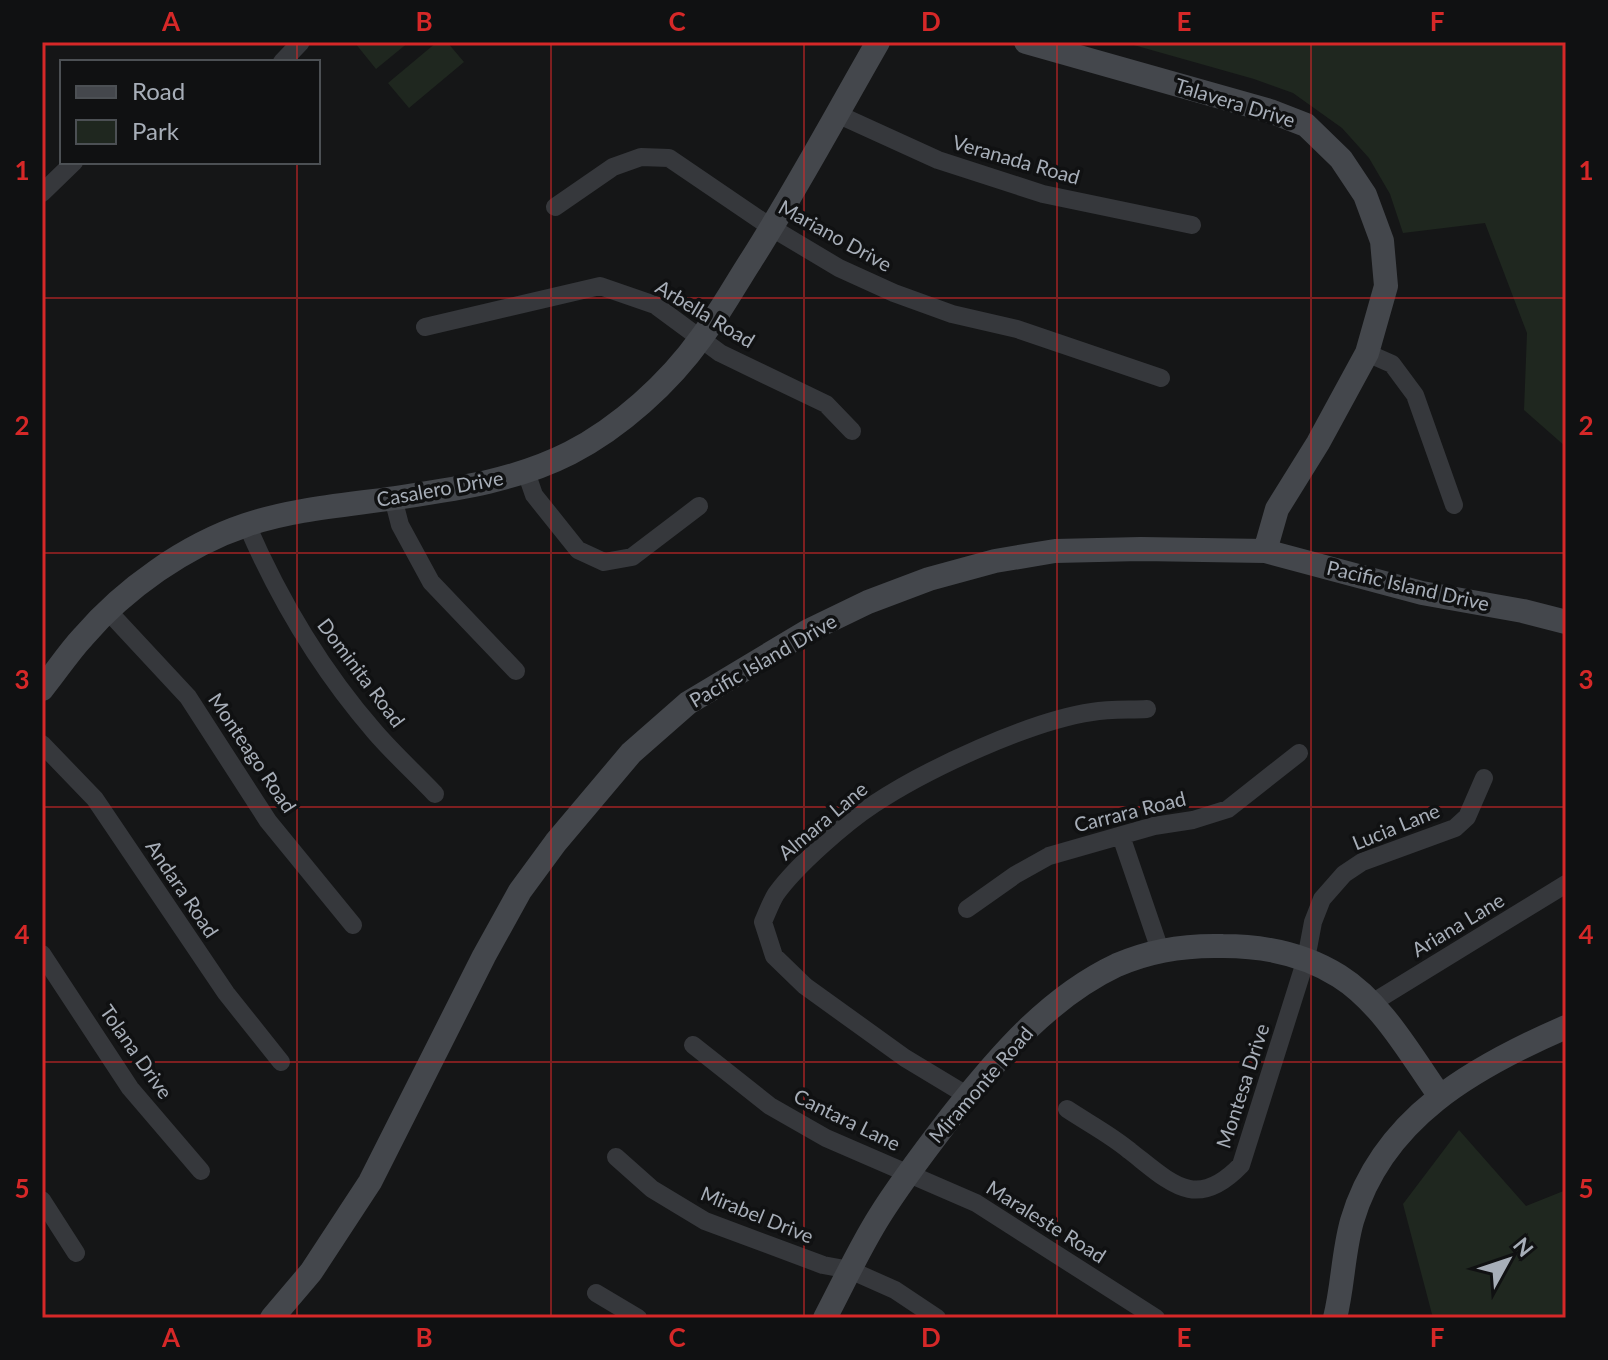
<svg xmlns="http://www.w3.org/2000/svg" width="1608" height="1360" font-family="Lato,sans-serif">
	<rect width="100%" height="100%" fill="#151617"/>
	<path fill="#1f271f" d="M357 42H409L376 69 355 43Z
		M437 42H447L464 62 409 108 388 83Z
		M1123 42H1566V447L1524 410 1527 333 1485 223 1403 233 1390 194 1369 158 1342 128 1293 93 1254 79Z
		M1459 1130 1526 1206 1566 1190V1318H1433L1403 1204Z"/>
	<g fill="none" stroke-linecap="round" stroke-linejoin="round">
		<path stroke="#36383c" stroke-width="18" d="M282 62 301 42
			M837 114 938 160 1043 194 1192 225
			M42 193 74 162
			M555 207 613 167 641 157 669 158 772 228 839 268 894 293 952 314 1017 329 1161 378
			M425 327 600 286 655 305 720 353 826 404 852 431
			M1367 353 1392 364 1415 395 1454 505
			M526 472 534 495 578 550 604 562 632 557 699 506
			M393 498 400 525 431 582 516 671
			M247 525C279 599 322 671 375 732 394 754 415 773 435 794
			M108 611 188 697 268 821 353 925
			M42 744 95 799 226 993 281 1062
			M1121 836 1160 950
			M967 909 1015 875 1049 856 1154 826 1193 820 1228 809 1299 753
			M42 954 130 1088 201 1171
			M1372 1003 1566 884
			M693 1045 770 1106 826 1138 976 1203 1156 1318
			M968 1096 905 1058 805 986 774 956 763 922C767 913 771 902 776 894 796 866 845 823 874 804 927 769 1030 721 1092 712 1110 709 1129 710 1147 709
			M1067 1109C1088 1123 1111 1135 1130 1151 1171 1183 1196 1212 1241 1165L1306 959 1313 922 1322 899 1344 874 1362 862 1455 828 1467 817 1484 778
			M616 1157 652 1189 705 1221 823 1265 850 1270 895 1290 937 1318
			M42 1200 76 1253
			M596 1293 638 1318"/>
		<path stroke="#44474c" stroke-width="24" d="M1026 42 1270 111 1306 125 1341 159 1365 195 1382 241 1386 286 1367 353 1318 443 1277 509 1265 551
			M42 689C56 672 68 653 83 637 124 589 186 545 246 525 292 509 347 505 395 498 455 489 515 481 570 453 619 428 669 383 701 338 719 314 734 287 750 262 796 190 836 115 878 42
			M272 1318 311 1272 370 1182 484 956 520 891 556 842 631 753 688 703 808 631 868 602 929 579 995 561 1055 551 1141 549 1265 551 1422 593 1523 611 1566 622
			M825 1318C843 1284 859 1249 879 1217 902 1180 927 1148 953 1114 999 1056 1049 997 1117 965 1151 950 1187 945 1223 946 1263 946 1304 954 1339 976 1382 1003 1410 1054 1439 1095
			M1335 1318C1343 1286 1343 1253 1352 1221 1382 1118 1474 1067 1566 1027"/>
	</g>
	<path fill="none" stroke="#d62828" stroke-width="2" stroke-opacity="0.55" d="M297 42V62M551 42V1318M804 42V1318M1057 42V1318M1311 42V1318M297 162V1318M42 298H1566M42 553H1566M42 807H1566M42 1062H1566"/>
	<g text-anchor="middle" stroke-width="7" stroke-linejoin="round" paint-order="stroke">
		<g font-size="20" fill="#a7aeb8" stroke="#101112">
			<text transform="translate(1235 103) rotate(17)" y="7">Talavera Drive</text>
			<text transform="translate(1016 160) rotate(16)" y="7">Veranada Road</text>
			<text transform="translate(835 236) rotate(29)" y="7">Mariano Drive</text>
			<text transform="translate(705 314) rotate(31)" y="7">Arbella Road</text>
			<text transform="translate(440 489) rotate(-10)" y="7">Casalero Drive</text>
			<text transform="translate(1408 586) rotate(13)" y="7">Pacific Island Drive</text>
			<text transform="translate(763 661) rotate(-30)" y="7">Pacific Island Drive</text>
			<text transform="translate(361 673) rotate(53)" y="7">Dominita Road</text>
			<text transform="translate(252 753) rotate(56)" y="7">Monteago Road</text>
			<text transform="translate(1130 812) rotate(-14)" y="7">Carrara Road</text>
			<text transform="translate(823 821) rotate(-40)" y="7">Almara Lane</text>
			<text transform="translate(1396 827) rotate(-22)" y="7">Lucia Lane</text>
			<text transform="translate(182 889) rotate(56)" y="7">Andara Road</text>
			<text transform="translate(1458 925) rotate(-31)" y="7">Ariana Lane</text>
			<text transform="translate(136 1052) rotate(55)" y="7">Tolana Drive</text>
			<text transform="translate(981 1085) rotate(-49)" y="7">Miramonte Road</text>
			<text transform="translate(1243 1086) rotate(-72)" y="7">Montesa Drive</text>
			<text transform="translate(847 1120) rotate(26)" y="7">Cantara Lane</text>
			<text transform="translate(757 1215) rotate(22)" y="7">Mirabel Drive</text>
			<text transform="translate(1046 1222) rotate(32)" y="7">Maraleste Road</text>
		</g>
	</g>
	<rect width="1608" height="1360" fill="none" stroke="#101112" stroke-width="88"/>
	<rect x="60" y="60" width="260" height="104" fill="#101112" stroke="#4c5054" stroke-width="2"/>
	<rect x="76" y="86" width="40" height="12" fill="#44474c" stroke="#4c5054" stroke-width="2"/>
	<text x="132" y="100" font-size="24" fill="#a7aeb8">Road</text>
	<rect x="76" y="120" width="40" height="24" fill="#1f271f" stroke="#4c5054" stroke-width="2"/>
	<text x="132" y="140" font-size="24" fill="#a7aeb8">Park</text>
	<g transform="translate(1508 1260) rotate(50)" stroke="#101112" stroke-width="6" paint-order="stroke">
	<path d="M0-6L14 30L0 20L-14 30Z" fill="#a7aeb8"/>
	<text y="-12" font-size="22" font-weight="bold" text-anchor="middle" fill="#a7aeb8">N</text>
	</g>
	<rect x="44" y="44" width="1520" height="1272" fill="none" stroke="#d62828" stroke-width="3"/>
	<g font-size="26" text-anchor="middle" font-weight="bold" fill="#d62828">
		<text x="171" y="31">A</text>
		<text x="424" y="31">B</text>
		<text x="677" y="31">C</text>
		<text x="931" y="31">D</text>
		<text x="1184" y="31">E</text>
		<text x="1437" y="31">F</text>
		<text x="22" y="180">1</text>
		<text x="1586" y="180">1</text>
		<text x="22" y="435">2</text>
		<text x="1586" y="435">2</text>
		<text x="22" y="689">3</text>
		<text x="1586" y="689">3</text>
		<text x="22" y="944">4</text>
		<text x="1586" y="944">4</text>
		<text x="22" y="1198">5</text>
		<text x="1586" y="1198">5</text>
		<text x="171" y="1347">A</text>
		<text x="424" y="1347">B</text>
		<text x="677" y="1347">C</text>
		<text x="931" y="1347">D</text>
		<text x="1184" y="1347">E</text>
		<text x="1437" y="1347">F</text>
	</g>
</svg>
